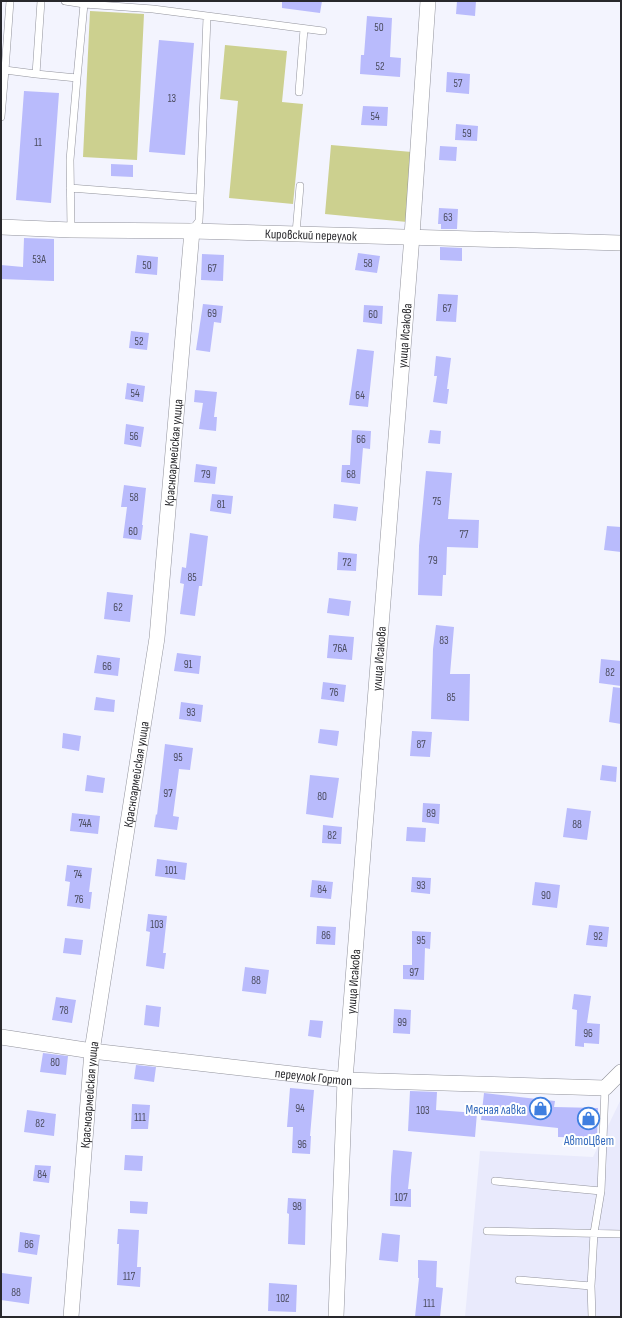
<svg xmlns="http://www.w3.org/2000/svg" width="622" height="1318" font-family="'Sofia Sans Condensed',sans-serif">
	<rect width="100%" height="100%" fill="#f3f4fe"/>
	<path fill="#e9eafc" d="M621 1099V1317H465L480 1151 593 1157Z"/>
	<path fill="#ccd08f" d="M90 11 144 14 137 160 83 157Z
		M225 45 287 51 282 102 303 104 293 204 229 198 238 101 220 99Z
		M331 145 412 152 407 222 325 214Z"/>
	<path fill="#b9bbfc" d="M282 1H322L320 13 282 8Z
		M457 1H476L475 16 456 14Z
		M367 16 392 18 390 57 401 58 400 77 360 74 361 55H364Z
		M159 40 194 43 185 155 149 152Z
		M447 72 470 74 469 94 446 92Z
		M24 91 59 93 51 203 16 200Z
		M363 106 388 107 387 126 361 125Z
		M456 124 478 126 477 141 455 140Z
		M440 146 457 147 456 161 439 160Z
		M111 164 133 165V177L111 176Z
		M439 208 458 209 457 229H441V224H438Z
		M24 238 54 239V281L1 279V265L23 267Z
		M440 247 462 248V261L440 260Z
		M358 253 380 256 377 273 355 270Z
		M202 254 224 255 223 281 201 280Z
		M137 255 158 257 157 275 135 273Z
		M438 294 458 295 456 322 436 321Z
		M203 304 223 306 221 323 214 322 210 352 196 350Z
		M364 305 383 306 382 324 363 322Z
		M131 331 149 333 147 350 129 348Z
		M357 349 374 351 368 407 349 405Z
		M436 356 451 358 447 389H449L447 404 433 402 437 376H434Z
		M127 383 145 386 143 402 125 399Z
		M195 390 217 392 214 417H217L216 431 199 429 203 403 194 402Z
		M126 424 144 427 141 447 124 444Z
		M352 430 371 431 370 449 363 448 360 484 341 482 342 465H350Z
		M430 430 441 431 440 444 428 443Z
		M196 464 217 467 215 484 194 482Z
		M426 471 452 473 448 519 479 520 478 548 447 547 446 575H443L442 596 418 595 419 546Z
		M124 485 146 488 142 525H143L141 540 123 538 127 507H121Z
		M212 494 233 496 231 514 210 511Z
		M334 504 358 507 356 521 333 518Z
		M607 526 621 527V552L604 550Z
		M190 533 208 536 202 586H199L195 616 180 614 184 584 180 583 182 567 186 568Z
		M338 552 357 554 356 571 337 570Z
		M107 592 133 595 130 622 104 619Z
		M329 598 351 601 349 616 327 613Z
		M436 625 454 627 450 674H470L469 721 431 719 433 649Z
		M329 635 354 637 352 660 327 658Z
		M177 653 201 656 199 674 174 671Z
		M97 655 120 658 118 676 94 673Z
		M601 659 621 661V686L599 683Z
		M323 682 346 685 344 702 321 699Z
		M613 687 621 688V724L609 722Z
		M96 697 115 700 114 712 94 710Z
		M181 702 203 705 201 722 179 719Z
		M320 729 339 731 337 746 318 743Z
		M412 731 432 732 430 757 410 756Z
		M63 733 81 736 79 751 62 748Z
		M165 744 193 748 190 770 179 769 173 816 179 817 177 830 154 827 156 814 157 815Z
		M602 765 617 767 616 782 600 780Z
		M87 775 105 778 103 793 85 791Z
		M310 775 339 778 333 818 306 814Z
		M423 803 440 804 439 824 422 822Z
		M567 808 591 811 587 840 563 837Z
		M72 813 100 816 98 834 70 831Z
		M323 825 342 827 341 844 322 843Z
		M407 827 426 828 425 842 406 841Z
		M157 859 187 863 185 880 155 876Z
		M67 865 92 868 89 892H92L90 909 67 906 70 882 65 881Z
		M412 877 431 878 430 894 411 892Z
		M312 880 333 882 331 899 310 897Z
		M535 882 560 885 557 908 532 905Z
		M148 914 167 916 163 953H166L164 969 146 966 150 932 146 931Z
		M589 925 609 927 607 947 586 945Z
		M317 926 336 927 335 945 316 944Z
		M412 931 431 932 430 949 425 948 424 980 403 979V965H412Z
		M65 938 83 940 81 955 63 953Z
		M245 967 269 970 266 994 242 991Z
		M574 994 591 996 587 1023 600 1024 599 1044 584 1043V1047L575 1046 577 1010 572 1009Z
		M56 997 76 1000 72 1023 52 1020Z
		M146 1005 161 1007 159 1027 144 1025Z
		M394 1009 411 1010 410 1034 393 1033Z
		M310 1020 323 1021 321 1038 308 1036Z
		M43 1053 68 1056 66 1075 40 1072Z
		M136 1065 156 1067 154 1082 134 1079Z
		M290 1088 314 1090 310 1136H311L310 1154 292 1153 293 1127H287Z
		M410 1091 437 1092 436 1110 477 1113 475 1137 408 1131Z
		M484 1093 555 1101 554 1107 598 1108 597 1138 558 1137V1128L481 1120Z
		M132 1104 150 1105 148 1129H131Z
		M27 1110 56 1114 54 1136 24 1132Z
		M393 1150 412 1152 408 1189H411V1207L390 1206 391 1177Z
		M125 1155 143 1156 142 1171 124 1170Z
		M35 1165 51 1166 49 1183 33 1181Z
		M288 1198 306 1199 305 1245 288 1244 289 1214 287 1213Z
		M130 1201 148 1202 147 1214 130 1213Z
		M118 1229 139 1230 137 1267H141L140 1287 117 1285 119 1244H117Z
		M20 1232 40 1235 37 1255 18 1252Z
		M382 1233 400 1235 398 1262 379 1260Z
		M418 1260 437 1261 436 1287 443 1288 440 1317H415L419 1278H418Z
		M2 1273 32 1277 29 1304 1 1300Z
		M269 1283 297 1285 296 1312 268 1311Z"/>
	<g fill="none" stroke-linecap="round" stroke-linejoin="round">
		<defs>
			<path id="lane" d="M41 1 36 74 77 78
				M65 1 84 4
				M5 70 10 1
				M299 92 304 29
				M1 117 5 70 36 74
				M70 188 200 198 207 17
				M71 230 70 160 77 78 84 4 153 9 323 31
				M192 230 199 221 200 198
				M296 233 300 186
				M495 1181 601 1191
				M487 1231 621 1234
				M519 1280 591 1286
				M592 1317 591 1286 594 1233 601 1191 605 1088"/>
			<g id="street">
				<path id="s1" d="M1 227 71 230 192 231 621 243"/>
				<path id="s2" d="M1 1037 92 1051 345 1080 605 1088 621 1072"/>
				<path id="s3" d="M71 1317 92 1051 157 638 192 231"/>
				<path id="s4" d="M336 1317 345 1080 412 236 428 1"/>
			</g>
		</defs>
		<use href="#lane" stroke="#92939c" stroke-width="8"/>
		<use href="#street" stroke="#92939c" stroke-width="16"/>
		<use href="#lane" stroke="#fff" stroke-width="7"/>
		<use href="#street" stroke="#fff" stroke-width="15"/>
	</g>
	<defs>
		<symbol id="shop-ring" viewBox="-11 -11 22 22"><circle r="9.5" fill="#fff" stroke="#3f7fe0" stroke-width="1.5"/><path d="M-5-2.5h2.3a2.7 3.5 0 0 1 5.4 0H5L5.5 6h-11ZM-1.5-2.5h3a1.5 2.3 0 0 0-3 0Z" fill="#3f7fe0"/></symbol>
	</defs>
	<g fill-rule="evenodd">
		<use href="#shop-ring" x="528" y="1096" width="25" height="25"/>
		<use href="#shop-ring" x="576" y="1106" width="25" height="25"/>
	</g>
	<g text-anchor="middle" stroke-width="4" stroke-linejoin="round" paint-order="stroke">
		<g font-size="11" fill="#4c4d60">
			<text x="379" y="31">50</text>
			<text x="380" y="70">52</text>
			<text x="458" y="87">57</text>
			<text x="172" y="102">13</text>
			<text x="375" y="120">54</text>
			<text x="467" y="137">59</text>
			<text x="38" y="146">11</text>
			<text x="448" y="221">63</text>
			<text x="39" y="263">53А</text>
			<text x="368" y="267">58</text>
			<text x="147" y="269">50</text>
			<text x="212" y="272">67</text>
			<text x="447" y="312">67</text>
			<text x="212" y="317">69</text>
			<text x="373" y="318">60</text>
			<text x="139" y="345">52</text>
			<text x="135" y="397">54</text>
			<text x="360" y="399">64</text>
			<text x="134" y="440">56</text>
			<text x="361" y="443">66</text>
			<text x="206" y="478">79</text>
			<text x="351" y="478">68</text>
			<text x="134" y="501">58</text>
			<text x="437" y="505">75</text>
			<text x="221" y="508">81</text>
			<text x="133" y="535">60</text>
			<text x="464" y="538">77</text>
			<text x="433" y="564">79</text>
			<text x="347" y="566">72</text>
			<text x="192" y="581">85</text>
			<text x="118" y="611">62</text>
			<text x="444" y="644">83</text>
			<text x="340" y="652">76А</text>
			<text x="188" y="668">91</text>
			<text x="107" y="670">66</text>
			<text x="610" y="676">82</text>
			<text x="334" y="696">76</text>
			<text x="451" y="701">85</text>
			<text x="191" y="716">93</text>
			<text x="421" y="748">87</text>
			<text x="178" y="761">95</text>
			<text x="168" y="797">97</text>
			<text x="322" y="800">80</text>
			<text x="431" y="817">89</text>
			<text x="85" y="827">74А</text>
			<text x="577" y="828">88</text>
			<text x="332" y="839">82</text>
			<text x="171" y="874">101</text>
			<text x="78" y="878">74</text>
			<text x="421" y="889">93</text>
			<text x="322" y="893">84</text>
			<text x="546" y="899">90</text>
			<text x="79" y="903">76</text>
			<text x="157" y="928">103</text>
			<text x="326" y="939">86</text>
			<text x="598" y="940">92</text>
			<text x="421" y="944">95</text>
			<text x="414" y="976">97</text>
			<text x="256" y="984">88</text>
			<text x="64" y="1014">78</text>
			<text x="402" y="1026">99</text>
			<text x="588" y="1037">96</text>
			<text x="55" y="1066">80</text>
			<text x="300" y="1112">94</text>
			<text x="423" y="1114">103</text>
			<text x="140" y="1121">111</text>
			<text x="40" y="1127">82</text>
			<text x="302" y="1148">96</text>
			<text x="42" y="1178">84</text>
			<text x="401" y="1201">107</text>
			<text x="297" y="1210">98</text>
			<text x="29" y="1248">86</text>
			<text x="129" y="1280">117</text>
			<text x="16" y="1296">88</text>
			<text x="283" y="1302">102</text>
			<text x="429" y="1307">111</text>
		</g>
		<g font-size="13" fill="#28282c" stroke="#fff">
			<text dy="5" stroke="none"><textPath href="#s1" startOffset="310">Кировский переулок</textPath></text>
			<text dy="5" stroke="none"><textPath href="#s4" startOffset="984">улица Исакова</textPath></text>
			<text dy="5" stroke="none"><textPath href="#s3" startOffset="871">Красноармейская улица</textPath></text>
			<text dy="5" stroke="none"><textPath href="#s4" startOffset="660">улица Исакова</textPath></text>
			<text dy="5" stroke="none"><textPath href="#s3" startOffset="547">Красноармейская улица</textPath></text>
			<text dy="5" stroke="none"><textPath href="#s4" startOffset="336">улица Исакова</textPath></text>
			<text dy="5" stroke="none"><textPath href="#s2" startOffset="315">переулок Гортоп</textPath></text>
			<text dy="5" stroke="none"><textPath href="#s3" startOffset="223">Красноармейская улица</textPath></text>
		</g>
		<g font-size="13" fill="#366cbe" stroke="#fff" text-anchor="end">
			<text x="526" y="1114">Мясная лавка</text>
			<text x="589" y="1145" text-anchor="middle">АвтоЦвет</text>
		</g>
	</g>
	<rect width="622" height="1318" fill="none" stroke="#28282c" stroke-width="4"/>
</svg>
